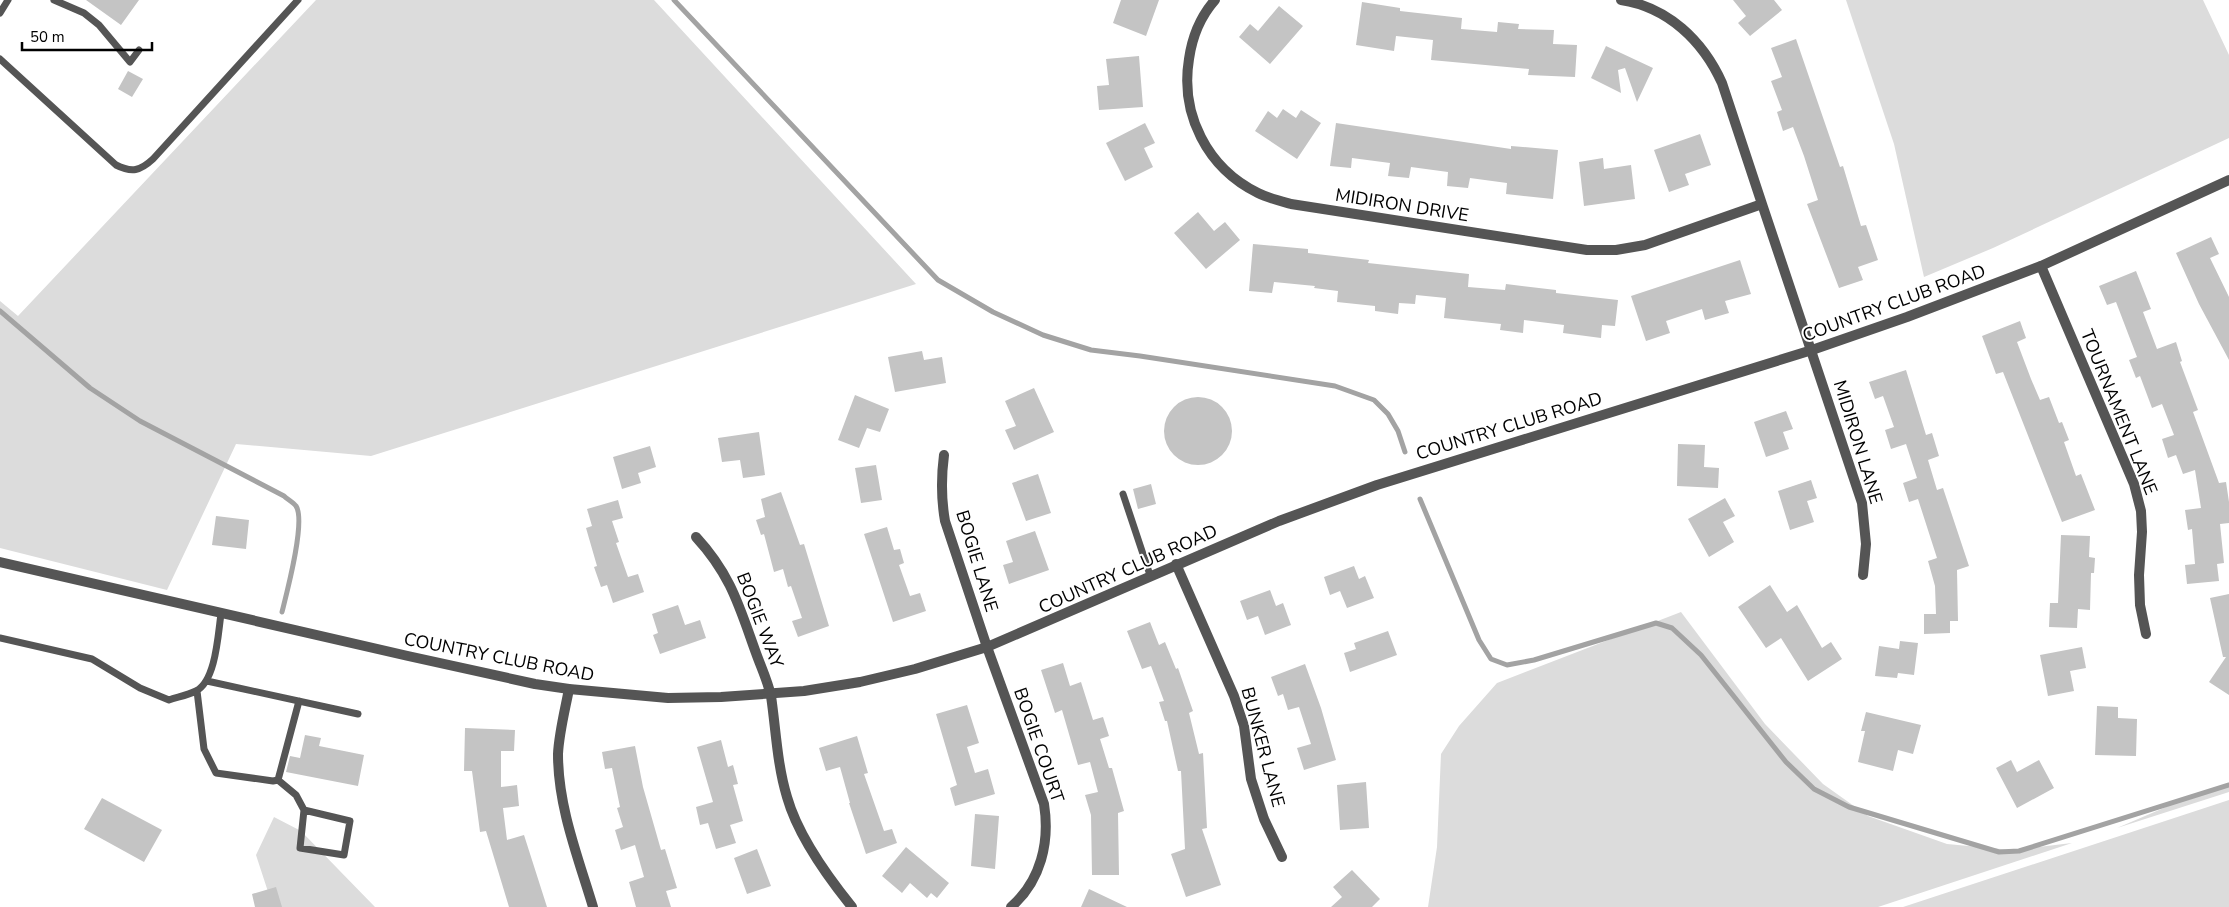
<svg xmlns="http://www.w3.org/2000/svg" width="2229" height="907" font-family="'Nunito Sans',sans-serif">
	<rect width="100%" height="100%" fill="#fff"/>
	<path fill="#dcdcdc" d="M316 0H654L916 284 371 456 236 444 167 590 0 548V301L18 316Z
		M1846 0H2203L2229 55V138L1993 248 1924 277 1894 144Z
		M1681 612 1765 724 1823 784 1868 816 1947 844 2012 850 2072 843 1878 907H1428L1437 847 1441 754 1459 726 1497 683Z
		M2229 786V792L2117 828 2173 804Z
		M2229 800V907H1903Z
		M274 817 301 831 375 907H273L256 855Z"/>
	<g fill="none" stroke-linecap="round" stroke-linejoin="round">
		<path stroke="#a3a3a3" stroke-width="5" d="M674 0 938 280 993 312 1043 335 1091 350 1140 356 1335 386 1374 400 1388 414 1398 431 1405 452
			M0 311 90 388 140 421 284 496C287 499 293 502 296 506 306 521 287 592 282 612
			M1420 499 1479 640 1491 659 1507 665 1534 660 1656 623 1672 628 1701 655 1786 762 1814 789 1849 807 1999 852 2019 851 2229 785"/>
	</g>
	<path fill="#c4c4c4" d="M86 0H139L121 25Z
		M1121 0H1159L1146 36 1113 23Z
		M1733 0H1774L1782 10 1750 36 1738 23 1746 16Z
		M1362 2 1400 8V11L1462 18 1461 29 1497 32 1498 22 1519 24 1518 29 1554 30 1553 44 1577 45 1575 77 1528 75 1529 69 1431 60 1433 40 1396 36 1394 51 1356 45Z
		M1279 6 1303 26 1270 64 1239 37 1250 24 1258 31Z
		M1796 39 1840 167 1843 166 1861 226 1866 225 1878 260 1858 267 1863 280 1839 288 1807 204 1818 200 1804 156 1793 127 1783 131 1777 112 1782 110 1771 81 1782 77 1771 48Z
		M1606 46 1653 68 1637 102 1625 68 1618 70 1621 93 1591 78Z
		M1139 56 1143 107 1099 110 1097 86 1109 85 1106 59Z
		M128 71 143 79 132 97 118 89Z
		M1283 109 1296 118 1301 110 1321 123 1297 159 1255 131 1268 111 1277 118Z
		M1145 123 1155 143 1144 148 1153 167 1125 181 1106 143Z
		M1336 123 1511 149V146L1558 150 1553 199 1506 194 1507 183 1470 178 1468 188 1447 186 1448 172 1411 167 1409 178 1388 176 1390 163 1352 158 1351 168 1330 166Z
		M1700 134 1711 165 1685 174 1689 185 1669 192 1654 150Z
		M1603 158 1604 169 1631 165 1635 199 1584 206 1579 162Z
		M1198 212 1214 231 1225 222 1240 240 1206 269 1174 233Z
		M2211 237 2219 254 2210 258 2229 297V360L2199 304 2176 253Z
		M1253 244 1308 249V253L1369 260 1368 263 1469 274 1468 287 1505 290 1506 284 1556 290V293L1618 300 1615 326 1602 325 1601 338 1563 333 1564 325 1524 320 1523 333 1500 330 1501 324 1444 318 1446 298 1416 295 1415 304 1399 303 1398 314 1375 311V306L1337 302 1338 291 1314 288 1315 286 1274 282 1272 293 1249 291Z
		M1740 260 1751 294 1725 301 1729 313 1705 320 1702 309 1666 321 1670 333 1646 341 1631 296Z
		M2136 271 2151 309 2143 312 2157 349 2176 342 2182 361 2180 362 2198 410 2193 412 2219 483 2226 482 2229 502V523L2220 524 2224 563 2217 564 2219 581 2187 584 2185 565 2195 564 2192 529 2188 530 2185 510 2201 508 2195 470 2183 474 2176 455 2168 458 2162 439 2174 435 2162 404 2152 408 2140 376 2136 378 2129 360 2137 357 2116 302 2107 305 2099 286Z
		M2020 321 2026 338 2017 342 2031 379 2040 400 2049 397 2059 423 2062 422 2069 440 2064 442 2076 476 2081 474 2095 510 2062 522 2003 372 1996 374 1982 336Z
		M922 351 924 360 942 357 946 383 895 392 888 357Z
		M1906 370 1926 435 1932 433 1939 456 1928 460 1937 490 1943 488 1969 566 1957 570 1958 621H1950V633L1924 634V614H1936L1935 586 1928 561 1937 558 1918 499 1909 502 1903 483 1917 478 1906 444 1891 449 1885 430 1894 427 1883 396 1875 399 1869 382Z
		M1034 388 1054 432 1014 450 1005 430 1016 426 1005 401Z
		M855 395 889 409 880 432 867 428 859 448 838 440Z
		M1164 431a34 34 0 1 1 68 0a34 34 0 1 1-68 0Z
		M1786 411 1793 429 1783 432 1789 449 1766 457 1754 422Z
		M759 432 765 475 743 478 740 460 722 462 718 438Z
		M1678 444 1705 445 1704 467 1719 468 1718 488 1677 486Z
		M650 446 656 467 638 473 641 483 622 489 613 457Z
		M876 465 882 500 861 503 855 468Z
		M1038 474 1051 513 1026 521 1012 483Z
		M1811 480 1817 498 1807 501 1814 522 1790 530 1778 491Z
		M1151 484 1156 504 1138 509 1133 489Z
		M781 492 800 545 804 544 829 626 798 637 792 621 802 618 791 586 788 587 783 569 774 572 764 534 761 535 756 520 765 517 761 499Z
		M1725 498 1735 516 1723 522 1734 542 1709 557 1688 519Z
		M618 500 623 518 612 521 619 542 616 543 628 577 638 574 644 592 613 603 607 585 601 587 594 567 597 566 586 528 592 526 587 509Z
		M216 516 249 520 246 549 212 545Z
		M887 527 894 550 900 549 904 563 899 565 910 596 920 593 926 611 893 622 864 534Z
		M1035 531 1049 570 1009 584 1003 565 1013 562 1006 541Z
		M2061 535 2090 536 2089 557 2095 558 2094 573H2091L2090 610 2078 609 2077 628 2049 627 2050 603H2058Z
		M1354 566 1359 579 1365 576 1374 598 1347 608 1340 591 1330 595 1324 577Z
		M1770 585 1787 612 1797 605 1822 648 1831 642 1842 659 1808 681 1781 638 1766 648 1738 607Z
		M1270 590 1276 606 1283 603 1291 625 1265 635 1258 616 1247 620 1240 601Z
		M2229 594V695L2209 682 2226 657H2223L2210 598Z
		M678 605 685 625 700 620 706 638 660 654 653 635 658 633 652 614Z
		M1150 622 1159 645 1165 642 1176 669 1178 668 1193 711 1189 713 1199 754 1203 753 1207 828 1202 829 1221 885 1186 897 1171 854 1185 849 1181 771H1178L1167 721H1165L1159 702 1164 701 1151 666 1142 669 1127 631Z
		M1388 631 1397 655 1350 672 1344 653 1356 649 1354 643Z
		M1900 641 1918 643 1914 675 1898 673 1897 678 1875 676 1879 646 1899 649Z
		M2082 647 2086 668 2070 671 2074 691 2048 696 2040 655Z
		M1063 663 1070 686 1081 682 1093 720 1103 717 1109 736 1100 739 1109 768H1112L1124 811 1118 813 1119 875H1092L1091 815 1085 795 1098 792 1090 762 1078 765 1062 710 1055 713 1041 670Z
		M1305 664 1321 708 1336 760 1304 770 1297 748 1311 744 1299 707 1288 710 1283 694 1278 696 1271 677Z
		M967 705 979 743 967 747 975 773 988 769 995 794 955 806 950 788 957 785 936 714Z
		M2097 706 2118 707V718L2137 719 2136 756 2095 755Z
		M1866 712 1921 725 1913 754 1898 750 1893 771 1858 762 1865 731H1861Z
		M465 728 515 730 514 751H501V787L517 785 519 806 503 808 507 840 524 835 547 907H509L486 831 480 832 472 771H464Z
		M305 735 321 738 319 746 364 755 358 786 286 772 290 756 300 758Z
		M857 736 868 773 864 774 884 831 892 829 897 843 866 854 849 803H850L840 767 826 771 819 748Z
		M721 740 728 767 733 765 738 784 733 785 743 821 730 825 736 843 716 849 708 823 700 825 696 807 713 802 697 747Z
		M635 746 643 787 661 850 665 849 677 888 666 891 671 907H636L629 882 644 877 635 845 621 850 615 830 623 827 617 808 620 807 612 768 605 769 602 752Z
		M2011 760 2017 772 2039 760 2054 788 2017 808 1996 768Z
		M1366 782 1369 828 1340 830 1337 785Z
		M102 798 162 830 144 862 84 829Z
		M975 814 999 816 995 869 971 866Z
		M906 847 949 883 937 898 931 893 927 898 910 883 902 893 882 876Z
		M757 849 771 886 747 894 734 858Z
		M1352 870 1380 899 1372 907H1331L1342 897 1333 887Z
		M276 887 282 907H255L252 894Z
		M1089 889 1127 907H1081Z"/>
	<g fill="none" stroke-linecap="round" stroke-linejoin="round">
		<path stroke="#555" stroke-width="7" d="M54 0 84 13 99 25 130 62 139 50
			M0 13 8 0
			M0 59 116 165C132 173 140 171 153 159L298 0
			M1123 494 1150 575
			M0 638 92 659 140 688 169 700C178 697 188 695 196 691 216 681 218 634 221 614
			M207 681 358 714
			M197 691 204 749 216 773 273 781 278 780 299 701
			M278 780 296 795 304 810 350 821 344 855 300 848 304 810"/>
		<path stroke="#555" stroke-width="10" d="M1215 0C1200 17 1192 38 1189 59 1180 114 1207 168 1258 193 1268 198 1280 201 1291 204L1587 250H1616L1645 245 1762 204 1722 83C1703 41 1668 7 1621 0
			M1762 204 1862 503 1866 544 1863 575
			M2041 266 2134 484 2141 511 2142 532 2139 575 2140 605 2146 634
			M944 455C941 478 941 498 945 521L987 647 1044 804C1050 842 1041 881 1011 907
			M696 537C731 575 739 606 756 653 761 667 768 682 771 696 776 730 777 764 787 797 798 836 827 876 852 907
			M1176 564 1234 696 1244 726 1251 779 1264 819 1282 857
			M569 689C565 710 559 733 558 754 558 807 578 857 593 907"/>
		<path stroke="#555" stroke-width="10" d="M0 562 408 656 535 684 569 689 668 698 721 697 804 691 860 682 915 669 987 647 1279 521 1377 485 1812 350 1907 317 2041 266 2229 180"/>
	</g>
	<g text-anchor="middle" stroke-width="4" stroke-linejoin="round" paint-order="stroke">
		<g font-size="18" fill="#000" stroke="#fff">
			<text transform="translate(1402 205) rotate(9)" y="6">MIDIRON DRIVE</text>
			<text transform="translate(1894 303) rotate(-20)" y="6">COUNTRY CLUB ROAD</text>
			<text transform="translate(2119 412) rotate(68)" y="6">TOURNAMENT LANE</text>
			<text transform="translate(1509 426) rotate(-17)" y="6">COUNTRY CLUB ROAD</text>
			<text transform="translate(1858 442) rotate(73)" y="6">MIDIRON LANE</text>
			<text transform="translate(977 561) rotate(73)" y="6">BOGIE LANE</text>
			<text transform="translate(1128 569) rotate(-24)" y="6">COUNTRY CLUB ROAD</text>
			<text transform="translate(760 620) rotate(69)" y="6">BOGIE WAY</text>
			<text transform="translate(499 657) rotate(11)" y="6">COUNTRY CLUB ROAD</text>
			<text transform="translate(1039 745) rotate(71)" y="6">BOGIE COURT</text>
			<text transform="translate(1263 747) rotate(75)" y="6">BUNKER LANE</text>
		</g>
	</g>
	<path d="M22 42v8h130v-8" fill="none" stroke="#000000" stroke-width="2.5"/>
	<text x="30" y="42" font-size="15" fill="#000000" stroke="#ffffff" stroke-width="4" paint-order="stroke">50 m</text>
</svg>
